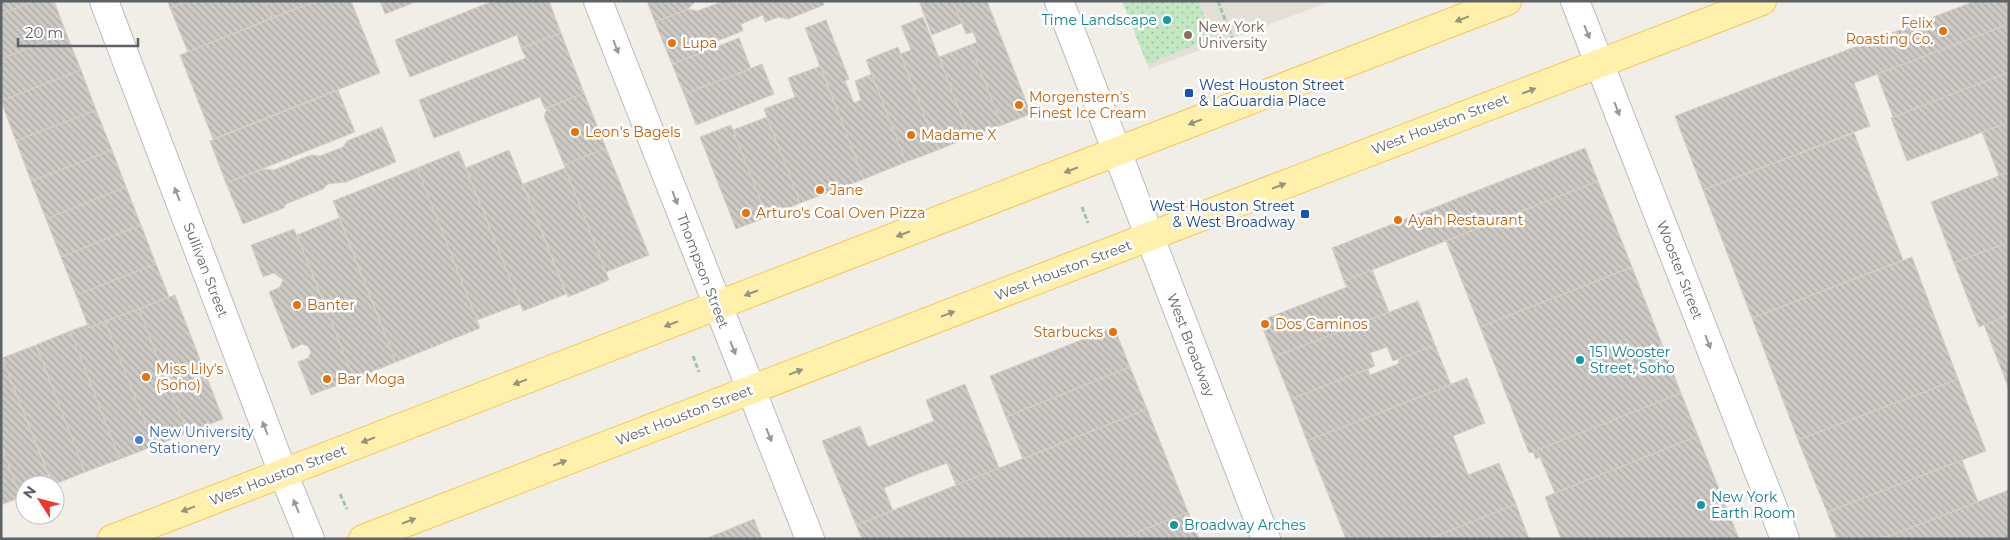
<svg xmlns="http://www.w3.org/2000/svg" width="2010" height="540" font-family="Montserrat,sans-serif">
	<defs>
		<pattern id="park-dots" width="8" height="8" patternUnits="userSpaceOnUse" patternTransform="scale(1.25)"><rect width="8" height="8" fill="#c2e8c2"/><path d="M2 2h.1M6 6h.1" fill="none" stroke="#a1bfa1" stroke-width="1.8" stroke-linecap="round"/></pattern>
		<pattern id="building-back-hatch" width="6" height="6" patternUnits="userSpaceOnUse" patternTransform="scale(1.25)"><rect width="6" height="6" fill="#cdcac5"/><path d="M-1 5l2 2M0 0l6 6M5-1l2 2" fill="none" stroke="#aaa7a4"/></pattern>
	</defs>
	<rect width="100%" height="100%" fill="#f0eee6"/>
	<path fill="#e2dfd7" d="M1122 1H1332L1149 69Z"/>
	<path fill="url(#park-dots)" d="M1122 1H1198L1213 38 1147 64Z"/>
	<path fill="url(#building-back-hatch)" stroke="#d5cfc4" d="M1 1H34L1 14Z
		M34 1H54L66 33 1 59V14Z
		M168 1H187L170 8Z
		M187 1H265L272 18 188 52 170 8Z
		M265 1H316L272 18Z
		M316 1H351L380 73 213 139 180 55Z
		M380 1H418L385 14Z
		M493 1H549L561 33 521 48 517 35 410 77 395 40Z
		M647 1H696L688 9 655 22Z
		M724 1 733 3 823 1 824 5 788 19 779 17 765 22 763 15 741 24 743 31 709 44 704 52 672 64 655 22 688 9 697 11Z
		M919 1H953L962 23 932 35Z
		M953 1H987L1031 114 1002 125 970 45 977 42 973 32 966 34Z
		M1975 1H2009V24L1854 83 1870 126 1703 190 1675 116Z
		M923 17 970 137 938 150 900 54 911 50 901 26Z
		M826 20 849 79 845 81 854 103 861 100 855 81 872 74 906 162 864 179 805 28Z
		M2009 24V72L1893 117 1877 74Z
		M66 33 81 70 1 101V59Z
		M561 33 584 93 545 109 540 97 434 138 419 100 526 58 521 48Z
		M739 38 751 69 684 94 672 64Z
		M970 45 1002 125 970 137 939 57Z
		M898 47 938 150 906 162 866 60Z
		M762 64 774 94 696 125 684 94Z
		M821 66 864 179 800 203 764 109 795 97 788 78Z
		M81 70 96 110 16 141 1 101Z
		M2009 72V122L1907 161 1891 118Z
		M338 90 355 132 226 183 210 141Z
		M584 93 606 148 564 165 544 116 548 107Z
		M96 110 112 150 31 181 16 141Z
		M767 117 800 203 767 217 733 130Z
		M2009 122V172L1999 176 1982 132Z
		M731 125 767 217 736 229 700 137Z
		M382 127 396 162 346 182 328 184 323 189 286 204 284 208 243 224 226 183 264 169 274 170 311 155 320 156 343 147 347 141Z
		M1854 133 1903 260 1752 318 1703 190Z
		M606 148 649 255 606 272 564 165Z
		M1585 148 1598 181 1344 281 1332 248Z
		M112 150 126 187 46 219 31 181Z
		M509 150 566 294 523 311 466 168Z
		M459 151 520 304 477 320 417 168Z
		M417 168 480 328 396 362 333 201Z
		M565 168 609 280 568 297 523 184Z
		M2009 172V242L1954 263 1931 202Z
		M1598 181 1632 267 1480 327 1446 241Z
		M126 187 141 225 61 257 46 219Z
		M339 218 396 362 354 379 297 235Z
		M141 225 156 264 76 295 61 257Z
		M294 229 354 379 311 395 298 362 308 358 311 352 308 346 302 344 292 349 269 292 280 287 283 280 274 273 263 277 251 245Z
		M2009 242V315L1979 327 1954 263Z
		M1912 257 1958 379 1798 440 1752 318Z
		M156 264 169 297 89 328 76 295Z
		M1632 267 1681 393 1537 450 1540 457 1536 459 1533 452 1529 453 1480 327Z
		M1372 270 1389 312 1274 357 1260 321 1347 287 1344 281Z
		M175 295 223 419 187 433 139 309Z
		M1418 301 1435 345 1393 361 1387 347 1370 353 1375 366 1291 399 1274 357Z
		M139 309 187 433 154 446 105 321Z
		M2009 315V389L1984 325Z
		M105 321 154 446 120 459 70 331 87 325 89 328Z
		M1114 327 1130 367 1006 417 990 376Z
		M70 331 120 459 85 472 36 345Z
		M36 345 85 472 53 485 2 358Z
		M1435 345 1451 385 1307 441 1291 399 1368 369 1370 375 1398 364 1399 359Z
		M2 358 52 485H25V496L21 497 1 446Z
		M1130 367 1147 409 1023 459 1006 417Z
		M1467 378 1485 423 1453 436 1468 475 1499 463 1516 504 1429 539H1346L1307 441Z
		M1958 379 1986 451 1827 512 1798 440Z
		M965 384 999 468 956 485 947 463 915 475 884 488 893 511 856 525 822 441 860 426 868 447 934 421 926 400Z
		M1681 393 1698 436 1555 493 1537 450Z
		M1147 409 1188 512 1121 539H862L856 525Z
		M1698 436 1739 539H1561L1545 497Z
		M1 446 21 497 1 505Z
		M1962 460 1978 502 1881 539H1837L1827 512Z
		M2009 490V537L2005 539H1881Z
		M1516 504 1529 539H1429Z
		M1188 512 1199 539H1121Z
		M754 519 762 539H705Z"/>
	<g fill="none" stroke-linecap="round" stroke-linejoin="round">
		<defs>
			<path id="minor" d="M104 1 283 473 310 539
				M598 1 810 539
				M1059 1 1266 539
				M1575 1 1785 539"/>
			<path id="major" d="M112 539 1507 1
				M363 539 1762 1"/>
		</defs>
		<use href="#minor" stroke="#b8bbc0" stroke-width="30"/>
		<use href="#major" stroke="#f6c758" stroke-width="30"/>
		<path stroke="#99c8a5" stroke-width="3" stroke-dasharray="5 2.5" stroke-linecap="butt" d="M1218 1 1235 46
			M1082 207 1088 223
			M693 356 699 372
			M340 494 347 509"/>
		<use href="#minor" stroke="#fff" stroke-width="28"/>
		<use href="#major" stroke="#fff0ac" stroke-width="28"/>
	</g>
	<defs><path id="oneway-solid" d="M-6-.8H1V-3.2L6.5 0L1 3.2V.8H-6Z" transform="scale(1.25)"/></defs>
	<g fill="#96947f">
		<use href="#oneway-solid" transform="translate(1462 19) rotate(159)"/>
		<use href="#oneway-solid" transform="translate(1529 91) rotate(-21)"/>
		<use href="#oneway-solid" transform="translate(1195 122) rotate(159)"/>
		<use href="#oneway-solid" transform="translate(1071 170) rotate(159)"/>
		<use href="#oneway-solid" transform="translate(1279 186) rotate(-21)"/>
		<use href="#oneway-solid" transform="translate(903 234) rotate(159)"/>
		<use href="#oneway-solid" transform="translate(751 293) rotate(159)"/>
		<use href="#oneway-solid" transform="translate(948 314) rotate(-21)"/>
		<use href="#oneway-solid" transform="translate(671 324) rotate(159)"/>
		<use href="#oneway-solid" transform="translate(796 372) rotate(-21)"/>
		<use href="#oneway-solid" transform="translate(520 382) rotate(159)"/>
		<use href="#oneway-solid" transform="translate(368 440) rotate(159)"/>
		<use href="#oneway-solid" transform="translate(560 463) rotate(-21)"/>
		<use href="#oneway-solid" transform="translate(188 509) rotate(159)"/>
		<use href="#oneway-solid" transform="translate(409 521) rotate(-21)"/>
	</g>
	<g fill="#96999c">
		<use href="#oneway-solid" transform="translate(1587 32) rotate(68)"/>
		<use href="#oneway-solid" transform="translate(616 47) rotate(69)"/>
		<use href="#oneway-solid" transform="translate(1617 109) rotate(69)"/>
		<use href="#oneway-solid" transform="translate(177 194) rotate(-111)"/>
		<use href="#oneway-solid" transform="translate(675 198) rotate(69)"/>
		<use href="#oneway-solid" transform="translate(1708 342) rotate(69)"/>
		<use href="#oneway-solid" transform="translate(733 348) rotate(68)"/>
		<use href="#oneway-solid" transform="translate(265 428) rotate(-111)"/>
		<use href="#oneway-solid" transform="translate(769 435) rotate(68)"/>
		<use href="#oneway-solid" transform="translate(296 506) rotate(-113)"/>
	</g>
	<g fill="#0f9aa8" stroke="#fff" stroke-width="2">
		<circle cx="1167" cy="20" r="5"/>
		<circle cx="1580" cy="360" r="5"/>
		<circle cx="1701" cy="505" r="5"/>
		<circle cx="1174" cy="525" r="5"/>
	</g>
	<g fill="#e8710a" stroke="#fff" stroke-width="2">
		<circle cx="1943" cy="31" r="5"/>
		<circle cx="672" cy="43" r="5"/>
		<circle cx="1019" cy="105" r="5"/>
		<circle cx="575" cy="132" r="5"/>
		<circle cx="911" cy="135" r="5"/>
		<circle cx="820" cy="190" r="5"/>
		<circle cx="746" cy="213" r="5"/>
		<circle cx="1398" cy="220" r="5"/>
		<circle cx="297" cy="305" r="5"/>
		<circle cx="1265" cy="324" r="5"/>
		<circle cx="1113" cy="332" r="5"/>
		<circle cx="146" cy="377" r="5"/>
		<circle cx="327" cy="379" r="5"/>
	</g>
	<circle fill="#8d6e63" stroke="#fff" stroke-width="2" cx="1188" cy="35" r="5"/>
	<g fill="#1a4fb4" stroke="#fff" stroke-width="2">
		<rect x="1184" y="88" width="10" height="10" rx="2.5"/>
		<rect x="1300" y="209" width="10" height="10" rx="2.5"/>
	</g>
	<circle fill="#3f7fe0" stroke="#fff" stroke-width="2" cx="139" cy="440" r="5"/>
	<g text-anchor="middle" stroke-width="5" stroke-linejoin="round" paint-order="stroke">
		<g font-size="14" fill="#0d838f" stroke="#fff" text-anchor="start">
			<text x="1157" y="25" text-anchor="end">Time Landscape</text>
			<text x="1590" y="357">151 Wooster<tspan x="1590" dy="16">Street, Soho</tspan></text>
			<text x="1711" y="502">New York<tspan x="1711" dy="16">Earth Room</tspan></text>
			<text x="1184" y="530">Broadway Arches</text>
		</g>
		<g font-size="14" fill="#c56008" stroke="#fff" text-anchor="start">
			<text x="1933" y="28" text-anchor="end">Felix<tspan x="1933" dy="16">Roasting Co.</tspan></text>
			<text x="682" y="48">Lupa</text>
			<text x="1029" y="102">Morgenstern's<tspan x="1029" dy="16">Finest Ice Cream</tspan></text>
			<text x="585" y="137">Leon's Bagels</text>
			<text x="921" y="140">Madame X</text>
			<text x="830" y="195">Jane</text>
			<text x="756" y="218">Arturo's Coal Oven Pizza</text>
			<text x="1408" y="225">Ayah Restaurant</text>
			<text x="307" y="310">Banter</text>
			<text x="1275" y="329">Dos Caminos</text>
			<text x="1103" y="337" text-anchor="end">Starbucks</text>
			<text x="156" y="374">Miss Lily's<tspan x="156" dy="16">(Soho)</tspan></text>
			<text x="337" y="384">Bar Moga</text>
		</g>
		<g font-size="14" fill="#785e54" stroke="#fff" text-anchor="start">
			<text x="1198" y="32">New York<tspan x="1198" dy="16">University</tspan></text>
		</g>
		<g font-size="14" fill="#164399" stroke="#fff" text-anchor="start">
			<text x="1199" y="90">West Houston Street<tspan x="1199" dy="16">&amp; LaGuardia Place</tspan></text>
			<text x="1295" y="211" text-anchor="end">West Houston Street<tspan x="1295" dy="16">&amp; West Broadway</tspan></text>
		</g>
		<g font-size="14" fill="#5d6267" stroke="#fff">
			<text transform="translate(1440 124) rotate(-21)" y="5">West Houston Street</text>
			<text transform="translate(206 270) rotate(69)" y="5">Sullivan Street</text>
			<text transform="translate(1063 270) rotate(-21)" y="5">West Houston Street</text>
			<text transform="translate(1680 270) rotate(69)" y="5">Wooster Street</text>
			<text transform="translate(703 271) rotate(69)" y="5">Thompson Street</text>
			<text transform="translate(1191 345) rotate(69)" y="5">West Broadway</text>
			<text transform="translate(684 415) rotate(-21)" y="5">West Houston Street</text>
			<text transform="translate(278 475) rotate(-21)" y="5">West Houston Street</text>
		</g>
		<g font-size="14" fill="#366cbe" stroke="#fff" text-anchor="start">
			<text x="149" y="437">New University<tspan x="149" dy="16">Stationery</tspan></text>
		</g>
	</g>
	<rect width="2010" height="540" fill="none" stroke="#5d6267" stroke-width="5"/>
	<g transform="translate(40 500) rotate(306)"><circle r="24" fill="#ffffff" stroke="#bec0c2"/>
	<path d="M0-4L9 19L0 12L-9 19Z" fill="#ef382c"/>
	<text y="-8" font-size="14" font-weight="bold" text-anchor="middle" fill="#5d6267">N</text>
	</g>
	<path d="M18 38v8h120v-8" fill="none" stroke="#5d6267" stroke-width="2.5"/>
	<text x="25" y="38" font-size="15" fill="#5d6267" stroke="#ffffff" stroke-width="4" paint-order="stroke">20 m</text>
</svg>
